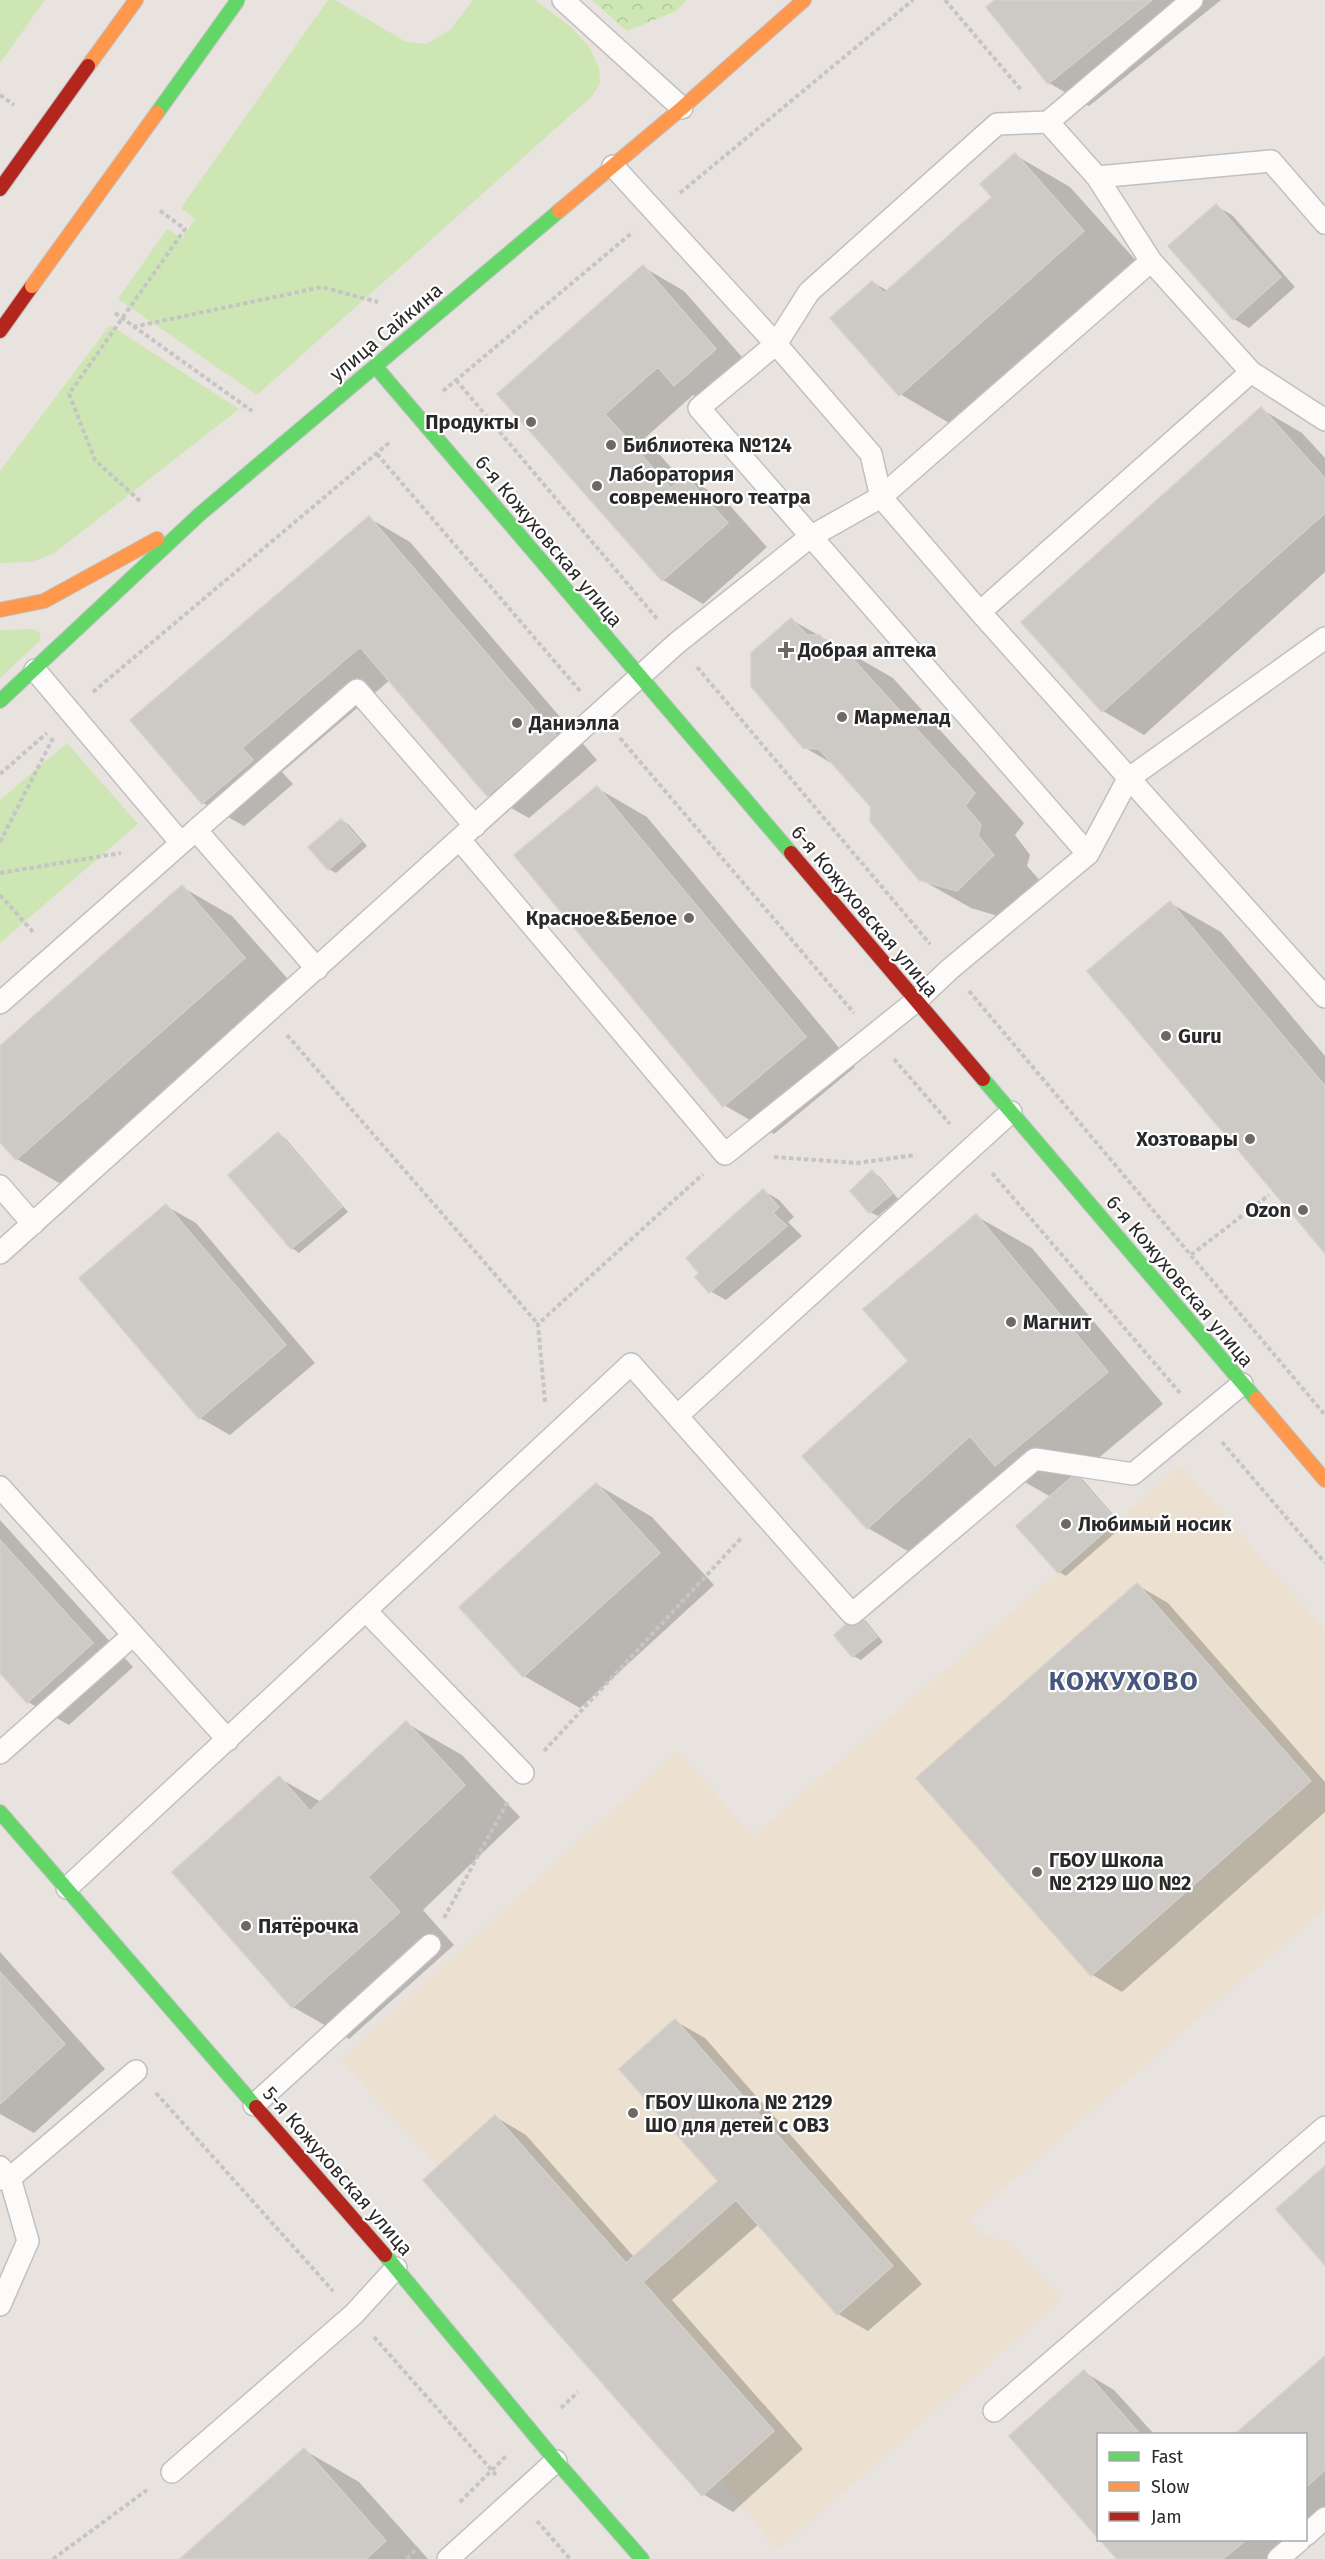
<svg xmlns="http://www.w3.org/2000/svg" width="1325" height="2559" font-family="'Fira Sans',sans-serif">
	<defs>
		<pattern id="forest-crowns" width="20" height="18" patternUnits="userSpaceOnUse" patternTransform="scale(1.5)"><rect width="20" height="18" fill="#cee6b3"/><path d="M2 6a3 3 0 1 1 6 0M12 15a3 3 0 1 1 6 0" fill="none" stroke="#b1c59a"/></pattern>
	</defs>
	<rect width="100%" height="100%" fill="#e8e3de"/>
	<path fill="#ece0d1" d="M1181 1466 1325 1630V1908L968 2219 979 2233 1010 2243 1061 2299 778 2550 720 2480 702 2496 423 2180 438 2166 341 2060 677 1751 753 1836Z"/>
	<path fill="#cee6b3" d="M0 0H45L0 63Z
		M328 0H335L406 42 427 44 450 30 473 0H535L572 28 589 47 599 67 600 83 592 96 257 395 118 299 167 229 182 239 195 219 181 208Z
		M110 325 239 409 53 554 31 562 0 563V471Z
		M33 629 39 632 41 640 0 678V630Z
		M67 743 138 824 0 943V800Z"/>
	<path fill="url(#forest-crowns)" d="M592 0H687L676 11 627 31Z"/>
	<path fill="#0003" d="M998 0H1221L1089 106 1049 83Z
		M1015 155 1070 187 1139 264 956 427 900 394 872 282 888 291 994 197Z
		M1216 206 1232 215 1295 287 1249 328 1234 319Z
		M643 267 684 291 756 373 716 408 693 395 645 438 682 480 686 477 726 501 767 547 703 604 663 580 499 394Z
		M1261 409 1302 433 1325 458V572L1144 735 1103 711Z
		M369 518 410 542 597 760 529 818 488 795 390 680 282 772 293 784 244 826 203 803Z
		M792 620 893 678 1024 823 1015 835 1030 855 1027 866 1044 885 1008 919 971 908 920 879 872 806 836 766 804 747Z
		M597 788 647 817 855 1067 774 1134 724 1105Z
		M342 820 349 825 367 846 336 873 329 869Z
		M182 887 232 916 295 987 68 1188 17 1159 0 1140V1048Z
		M1170 903 1221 932 1325 1056V1251Z
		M278 1134 285 1138 348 1212 299 1253 292 1248Z
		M873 1172 880 1177 898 1199 878 1216 870 1212Z
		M764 1191 779 1200 794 1217 788 1222 802 1236 726 1300 710 1291Z
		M166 1206 196 1223 315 1363 230 1435 200 1418Z
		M976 1216 1032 1248 1163 1404 1077 1476 1083 1480 1123 1526 1066 1576 1059 1572 1051 1497 1016 1477 923 1560 868 1528 910 1361Z
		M596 1484 652 1517 714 1585 580 1708 524 1676 462 1607Z
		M0 1520 133 1667 69 1725 28 1702 0 1671Z
		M1137 1585 1168 1603 1325 1782V1812L1122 1992 1091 1974Z
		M858 1616 866 1621 883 1642 861 1660 853 1656 836 1635Z
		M406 1723 462 1755 520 1817 423 1910 454 1945 349 2039 293 2007 279 1778 321 1802Z
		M0 1952 105 2069 34 2133 0 2114Z
		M675 2021 705 2038 922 2284 868 2331 838 2314 759 2224 672 2300 803 2449 733 2512 703 2494 496 2117 526 2135 634 2257 720 2181Z
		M1325 2358V2514L1306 2531V2434H1237Z
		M1084 2372 1114 2390 1154 2434H1098V2535L1011 2436Z
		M304 2450 359 2482 428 2559H182Z
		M1102 2540H1295L1273 2559H1119Z"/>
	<path fill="#cdc9c5" stroke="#d3cfca" stroke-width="1.5" d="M995 0H1152L1048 84 986 7Z
		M1015 153 1084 231 899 396 830 318 872 281 884 293 992 197 980 184Z
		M1216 204 1281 277 1233 320 1168 246Z
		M643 265 716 349 674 386 658 367 605 414 671 488 685 475 728 523 662 581 497 394Z
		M1261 407 1325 478V513L1102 712 1021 622Z
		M369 516 557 736 487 796 360 647 242 748 253 760 202 804 130 720Z
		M791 618 807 635H820L836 653 842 647 975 793 965 806 981 825 978 836 994 855 957 891 919 880 870 821 871 807 819 749 803 748 751 686V653Z
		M597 786 806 1037 723 1107 514 855Z
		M341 819 361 842 328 870 308 847Z
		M182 885 245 958 16 1160 0 1142V1046Z
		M1170 901 1325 1086V1253L1087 971Z
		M278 1132 342 1207 291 1249 228 1175Z
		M872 1170 892 1194 869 1213 850 1191Z
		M763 1189 779 1207 773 1213 787 1226 709 1293 695 1277 699 1273 686 1258Z
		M166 1204 286 1345 199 1419 79 1278Z
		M976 1214 1108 1372 995 1466 970 1436 867 1529 802 1456 908 1361 863 1309Z
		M1075 1474 1117 1521 1058 1573 1016 1526Z
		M596 1483 660 1553 523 1677 459 1607Z
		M0 1540 93 1643 27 1703 0 1673Z
		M1137 1583 1311 1781 1091 1976 916 1778Z
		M858 1614 877 1637 852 1657 834 1635Z
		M406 1721 465 1785 368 1877 400 1912 292 2008 172 1872 279 1776 310 1811Z
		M0 1972 65 2044 0 2104Z
		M675 2019 893 2266 837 2315 736 2200 643 2282 774 2431 702 2496 423 2180 495 2115 626 2263 718 2181 619 2069Z
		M1325 2166V2265L1276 2209Z
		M1325 2356V2470L1306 2487V2434H1235Z
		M1084 2370 1140 2434H1098V2538L1009 2436Z
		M304 2448 386 2541 366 2559H180Z
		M1100 2540H1246L1223 2559H1117Z"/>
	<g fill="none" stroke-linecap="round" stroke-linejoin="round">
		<defs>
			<path id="lane" d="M563 0 682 108
				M1048 122 997 124 809 292 776 344 871 454 881 497 980 612 1325 997
				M613 166 776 344 699 408 1088 854
				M1097 177 1048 122 1192 0
				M1151 261 1251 372 1325 420
				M980 612 1251 372
				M35 670 181 843
				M460 840 725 1154 916 1001 950 969 1088 854 1128 779 1325 638
				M317 969 196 830 357 690 475 826
				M0 1003 196 830
				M0 1186 33 1224
				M0 1253 677 643 810 537 881 497 1151 261 1097 177 1271 161 1325 223
				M677 1416 1011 1112
				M0 1487 228 1740
				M366 1611 523 1773
				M0 1753 133 1635
				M67 1888 631 1364 852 1614 1035 1459 1133 1474 1242 1384
				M254 2105 430 1945
				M0 2167 10 2178 136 2071
				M0 2179 10 2178 28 2241 0 2305
				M994 2411 1325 2127
				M172 2472 354 2314 396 2268
				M1306 2535 1325 2518
				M448 2559 556 2461
				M1278 2559 1300 2540"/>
			<path id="fast" d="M375 366 791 853
				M0 701 200 514 559 211
				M983 1079 1256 1399
				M0 1812 256 2107
				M385 2255 556 2461 642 2559"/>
			<path id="slow" d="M88 66 136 0
				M559 211 682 108 804 0
				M0 610 44 601 157 539
				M1256 1399 1325 1480"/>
			<path id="jam" d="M0 189 88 66
				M0 331 32 286
				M791 853 983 1079
				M256 2107 385 2255"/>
		</defs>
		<use href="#lane" stroke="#c1c0c0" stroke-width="24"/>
		<use href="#fast" stroke="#c1c0c0" stroke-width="16"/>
		<use href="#slow" stroke="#c1c0c0" stroke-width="16"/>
		<use href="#jam" stroke="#c1c0c0" stroke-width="16"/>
		<path stroke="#c6c5c5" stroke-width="4" stroke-dasharray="4.5 3" stroke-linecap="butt" d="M945 0 1022 91
			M0 95 14 105
			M680 193 913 0
			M115 313 252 411
			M133 327 322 287 378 302
			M456 380 658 620
			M443 391 633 232
			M377 454 580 691
			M140 501 95 460 69 394 185 229 159 210
			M697 667 930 944
			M93 692 390 442
			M620 738 854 1013
			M0 774 47 733
			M0 842 53 738
			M0 873 121 853
			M0 895 34 933
			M969 991 1325 1415
			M287 1035 538 1324
			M894 1059 950 1124
			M774 1157 857 1163 916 1155
			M992 1173 1180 1393
			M1191 1255 1269 1195
			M545 1402 538 1324 703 1174
			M1222 1442 1325 1563
			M544 1751 742 1537
			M444 1918 508 1801
			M156 2093 333 2291
			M374 2337 496 2475
			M561 2408 578 2392
			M460 2502 506 2456
			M537 2521 570 2559
			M53 2559 147 2490
			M407 2559 418 2547"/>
		<use href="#lane" stroke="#fcfbfa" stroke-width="21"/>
		<use href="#fast" stroke="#63d668" stroke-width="14"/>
		<use href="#slow" stroke="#ff974d" stroke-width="14"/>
		<use href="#jam" stroke="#b3261e" stroke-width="14"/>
		<defs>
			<path id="fast-bridge" d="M157 113 238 0"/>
			<path id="slow-bridge" d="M32 286 157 113"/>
		</defs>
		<use href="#fast-bridge" stroke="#c4c2c0" stroke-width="16" stroke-linecap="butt"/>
		<use href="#slow-bridge" stroke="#c4c2c0" stroke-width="16" stroke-linecap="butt"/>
		<use href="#fast-bridge" stroke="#63d668" stroke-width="14"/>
		<use href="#slow-bridge" stroke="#ff974d" stroke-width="14"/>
	</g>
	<g fill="#6c6a68" stroke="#fff" stroke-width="2">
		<circle cx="531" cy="422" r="6"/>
		<circle cx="611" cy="445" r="6"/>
		<circle cx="597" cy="486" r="6"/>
		<path d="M783 641h6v6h6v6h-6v6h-6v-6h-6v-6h6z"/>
		<circle cx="842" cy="717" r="6"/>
		<circle cx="517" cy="723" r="6"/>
		<circle cx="689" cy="918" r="6"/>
		<circle cx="1166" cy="1036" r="6"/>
		<circle cx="1250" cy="1139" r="6"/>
		<circle cx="1303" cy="1210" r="6"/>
		<circle cx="1011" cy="1322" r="6"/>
		<circle cx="1066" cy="1524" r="6"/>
		<circle cx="1037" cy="1872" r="6"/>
		<circle cx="246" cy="1926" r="6"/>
		<circle cx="633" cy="2113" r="6"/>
	</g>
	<g text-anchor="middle" stroke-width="4.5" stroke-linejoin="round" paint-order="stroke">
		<g font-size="20" fill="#292929" stroke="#fff">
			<text transform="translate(386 332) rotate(-40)" y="7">улица Сайкина</text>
			<text transform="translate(549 541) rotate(50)" y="7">6-я Кожуховская улица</text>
			<text transform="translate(865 911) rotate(50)" y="7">6-я Кожуховская улица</text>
			<text transform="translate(1180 1281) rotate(50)" y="7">6-я Кожуховская улица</text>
			<text transform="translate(338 2171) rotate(49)" y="7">5-я Кожуховская улица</text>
		</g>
		<g font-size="20" font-weight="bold" fill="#292929" stroke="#fff" text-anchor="start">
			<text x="519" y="429" text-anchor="end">Продукты</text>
			<text x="623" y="452">Библиотека №124</text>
			<text x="609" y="481">Лаборатория<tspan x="609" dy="23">современного театра</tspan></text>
			<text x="798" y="657">Добрая аптека</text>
			<text x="854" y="724">Мармелад</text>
			<text x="529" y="730">Даниэлла</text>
			<text x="677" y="925" text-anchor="end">Красное&amp;Белое</text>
			<text x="1178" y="1043">Guru</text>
			<text x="1238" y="1146" text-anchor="end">Хозтовары</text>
			<text x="1291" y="1217" text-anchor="end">Ozon</text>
			<text x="1023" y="1329">Магнит</text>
			<text x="1078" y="1531">Любимый носик</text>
			<text x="1049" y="1867">ГБОУ Школа<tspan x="1049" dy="23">№ 2129 ШО №2</tspan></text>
			<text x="258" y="1933">Пятёрочка</text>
			<text x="645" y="2109">ГБОУ Школа № 2129<tspan x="645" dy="23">ШО для детей с ОВЗ</tspan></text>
		</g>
		<g font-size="26" font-weight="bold" letter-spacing="1.5" fill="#46567d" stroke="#fff">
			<text x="1124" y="1690">КОЖУХОВО</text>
		</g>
	</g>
	<rect x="1097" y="2433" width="210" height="108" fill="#ffffff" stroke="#a9a9a9" stroke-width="1.5"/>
	<rect x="1109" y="2452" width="30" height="9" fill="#63d668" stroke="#a9a9a9" stroke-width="1.5"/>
	<text x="1151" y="2463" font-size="18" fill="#292929">Fast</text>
	<rect x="1109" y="2482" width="30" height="9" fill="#ff974d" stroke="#a9a9a9" stroke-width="1.5"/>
	<text x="1151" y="2493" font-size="18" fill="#292929">Slow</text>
	<rect x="1109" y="2512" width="30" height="9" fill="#b3261e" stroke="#a9a9a9" stroke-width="1.5"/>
	<text x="1151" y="2523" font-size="18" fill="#292929">Jam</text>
</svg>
